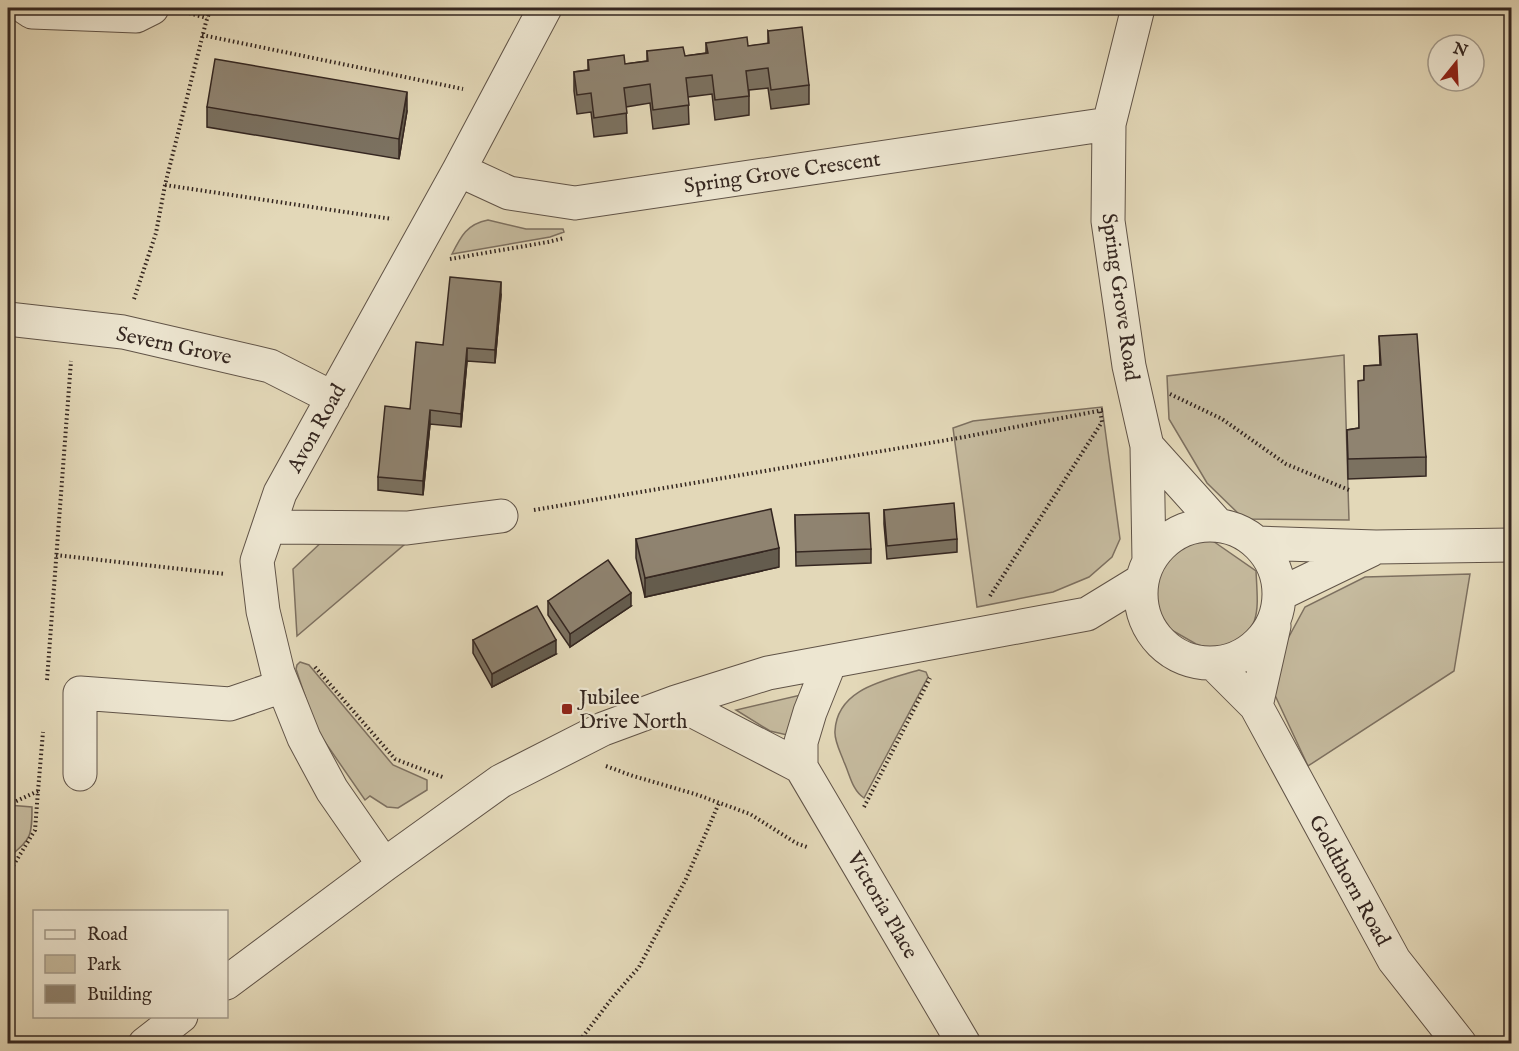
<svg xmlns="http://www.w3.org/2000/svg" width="1519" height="1051" font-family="'IM FELL English',serif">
	<rect width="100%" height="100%" fill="#e3d8b8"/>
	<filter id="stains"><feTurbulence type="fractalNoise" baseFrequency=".00333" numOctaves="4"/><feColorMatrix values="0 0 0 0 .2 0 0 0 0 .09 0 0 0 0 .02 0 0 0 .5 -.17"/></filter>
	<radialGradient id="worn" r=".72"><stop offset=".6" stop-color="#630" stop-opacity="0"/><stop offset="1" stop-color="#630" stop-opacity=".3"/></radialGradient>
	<path fill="#c5ba9e" stroke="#7d7060" stroke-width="1.5" d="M488 220 526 229H563L564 232 550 237 452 254C461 236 467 224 488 220Z
		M1344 355 1349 520 1244 519 1207 483 1169 419 1167 376Z
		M1102 407 1120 539 1112 557 1089 577 1053 592 977 607 953 428 973 421Z
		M327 537 405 544 297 636 293 569Z
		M1210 539 1256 571C1258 612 1262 626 1227 654L1196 644 1168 628 1150 596 1158 569 1177 540Z
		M1470 574 1454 671 1308 766 1273 691 1285 644 1305 607 1365 577Z
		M300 662 309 665 393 765 427 780V790L398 808 387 807 370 796 365 800 316 729 296 669 297 665Z
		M919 670 926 672 928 677 864 798C852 790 850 775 844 762 841 753 834 741 835 731 837 688 887 680 919 670Z
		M805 694 787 735 770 731 736 710Z
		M8 805 32 807C32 838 31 838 8 858Z"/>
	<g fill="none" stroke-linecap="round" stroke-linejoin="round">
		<defs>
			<path id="minor" d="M26 8 32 12 136 16 152 8
				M1138 8 1109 124 1108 221 1129 366 1147 446 1149 560
				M459 170 509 193 575 203 1109 124
				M8 319 123 332 270 366 333 398
				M1147 446 1218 525
				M1141 594a69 69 0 1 1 138 0a69 69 0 1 1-138 0Z
				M269 527 407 528 501 516
				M1257 543 1376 547 1512 545
				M1280 594 1371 550
				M830 662 810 712 801 742V767L964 1044
				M1214 664 1256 706 1394 960 1460 1044
				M676 702 801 767
				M1256 706 1274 626
				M80 774V693L230 704 283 686
				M384 865 332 790 304 738 278 673 263 611 257 561 280 493 459 170 545 8
				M226 983 384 865 501 781 603 729 676 702 768 673 1087 614 1141 581
				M145 1044 181 1016"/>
		</defs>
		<use href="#minor" stroke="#605347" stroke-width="35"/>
		<path stroke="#352721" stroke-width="4" stroke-dasharray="1.5 3" stroke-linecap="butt" d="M185 12 207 18
			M202 35 463 89
			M165 185 392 219
			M450 259 548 242 564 238
			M134 299 156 233 165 185 206 22 211 8
			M1170 394 1222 419 1286 464 1349 490
			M534 510 959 438 1103 410
			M56 555 225 574
			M990 596 1102 422 1100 411
			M315 667 395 759 445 778
			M47 680 71 361
			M606 766 633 776 695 794 750 814 796 843 807 847
			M38 791 43 732
			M8 805 38 791 35 830 13 866 8 871
			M864 807 930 678
			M577 1044 613 997 639 967 686 879 719 803"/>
		<use href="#minor" stroke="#ede6d1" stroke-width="33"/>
	</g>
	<path fill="#7b7160" stroke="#352721" stroke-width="1.5" d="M768 31 809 85V104L771 109 768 88 749 90V115L715 120 712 94 688 97 689 124 653 129 650 103 626 107 627 133 594 137 591 112 577 114 574 91V72L588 70V60L625 64 647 61V51L685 56 706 53V43L748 46 768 44Z
		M207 107 407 111 399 159 207 127Z
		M501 295 495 363 467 361 461 427 430 424 423 495 378 490V477L410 409 443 345Z
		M1379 336 1426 457V476L1348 479 1347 430 1359 428 1364 380V366L1380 365Z
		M884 510 957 539V552L887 559 884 524Z
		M795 515 871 549V563L796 566Z
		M636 539 779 567 645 597 636 558Z
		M548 601 631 606 570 647 548 615Z
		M473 640 556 654 492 687 473 653Z"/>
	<path fill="#645c4e" stroke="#352721" stroke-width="1.5" d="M407 92V111L399 159V139Z
		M501 282V295L495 363V350Z
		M467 348V361L461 427V414Z
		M430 410V424L423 495V481Z
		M779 548V567L645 597V578Z
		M631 593V606L570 647V634Z
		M556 640V654L492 687V674Z"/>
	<path fill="#8f8370" stroke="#352721" stroke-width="1.5" d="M802 27 809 85 771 90 768 68 746 71 749 96 715 100 712 75 686 78 689 105 653 110 650 84 624 88 627 113 594 118 591 93 577 95 574 72 589 70 588 60 624 55 625 64 648 61 647 51 683 47 685 56 708 53 706 43 747 37 748 46 769 43 768 31Z
		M215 59 407 92 399 139 207 107Z
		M450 277 501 282 495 350 467 348 461 414 430 410 423 481 378 477 385 406 410 409 416 342 443 345Z
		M1417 334 1426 457 1348 459 1347 430 1359 428 1358 381 1364 380V366L1381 365 1379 336Z
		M954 503 957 539 887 546 884 510Z
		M771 509 779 548 645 578 636 539Z
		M869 513 871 549 796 552 795 515Z
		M608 560 631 593 570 634 548 601Z
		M537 606 556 640 492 674 473 640Z"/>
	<rect fill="#8f2418" stroke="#ede6d1" stroke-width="2" x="561" y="703" width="12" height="12" rx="3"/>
	<g text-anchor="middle" stroke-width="4.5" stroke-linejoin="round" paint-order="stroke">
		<g font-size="21" fill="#352721" stroke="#ede6d1">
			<text transform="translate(782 172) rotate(-8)" y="7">Spring Grove Crescent</text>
			<text transform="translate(1121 297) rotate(82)" y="7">Spring Grove Road</text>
			<text transform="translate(174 345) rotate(12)" y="7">Severn Grove</text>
			<text transform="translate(316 428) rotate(-61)" y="7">Avon Road</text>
			<text transform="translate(1350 880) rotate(61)" y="7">Goldthorn Road</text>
			<text transform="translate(883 905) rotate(60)" y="7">Victoria Place</text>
		</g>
		<g font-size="21" fill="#352721" stroke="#ede6d1" text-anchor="start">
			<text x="579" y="704">Jubilee<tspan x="579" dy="24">Drive North</tspan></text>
		</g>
	</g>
	<rect width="1519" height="1051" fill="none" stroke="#e3d8b8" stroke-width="30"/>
	<rect x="9" y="9" width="1501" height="1033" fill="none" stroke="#352721" stroke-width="3"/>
	<rect x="15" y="15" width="1489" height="1021" fill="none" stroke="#352721" stroke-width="1.5"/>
	<rect x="33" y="910" width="195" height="108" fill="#ede6d1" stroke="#a39a8b" stroke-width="1.5"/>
	<rect x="45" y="930" width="30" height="9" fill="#ede6d1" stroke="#a39a8b" stroke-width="1.5"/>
	<text x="87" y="940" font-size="18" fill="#352721">Road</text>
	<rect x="45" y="955" width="30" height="18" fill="#c5ba9e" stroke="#a39a8b" stroke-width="1.5"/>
	<text x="87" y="970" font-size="18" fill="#352721">Park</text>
	<rect x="45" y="985" width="30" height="18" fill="#8f8370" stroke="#a39a8b" stroke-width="1.5"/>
	<text x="87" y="1000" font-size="18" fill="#352721">Building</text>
	<g transform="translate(1456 63) rotate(18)"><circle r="28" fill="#ede6d1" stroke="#a39a8b" stroke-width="1.5"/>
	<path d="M0-4.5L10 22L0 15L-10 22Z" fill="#8f2418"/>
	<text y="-9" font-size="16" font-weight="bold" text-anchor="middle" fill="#352721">N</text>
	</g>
	<rect width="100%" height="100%" filter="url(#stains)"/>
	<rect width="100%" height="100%" fill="url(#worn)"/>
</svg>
